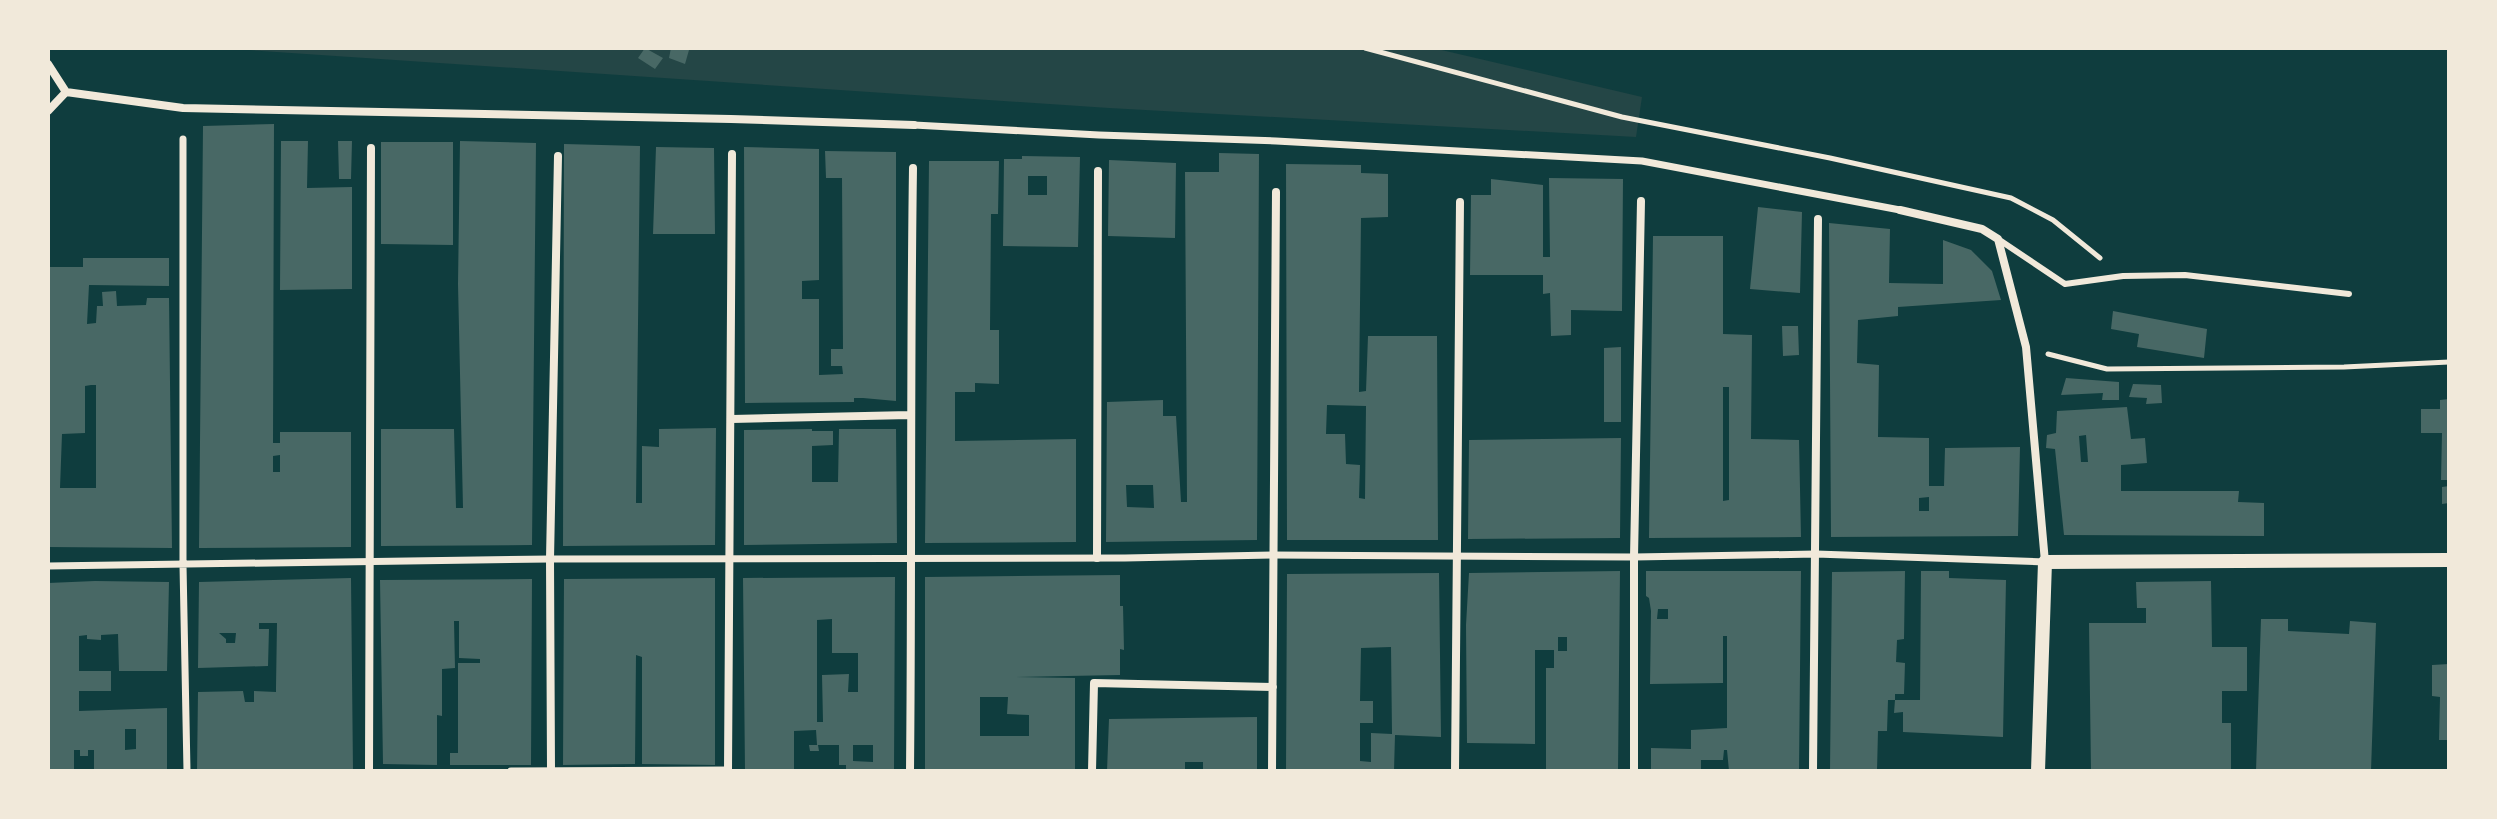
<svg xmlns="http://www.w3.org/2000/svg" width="2497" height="819" font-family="'Titillium Web',sans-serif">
	<rect width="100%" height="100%" fill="#0f3d3e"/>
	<path fill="#244646" d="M217 48H1433L1642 97 1636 137 1109 108Z"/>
	<path fill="#486865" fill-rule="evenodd" d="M645 48 663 58 655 69 638 58Z
		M671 48 689 50 685 64 669 58Z
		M274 124 273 443H280V432H351V547L199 548 203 126ZM280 455V472H273V456Z
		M281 141H308L307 188 352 187V289L280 290Z
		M338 141H352L351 179H339Z
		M460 141 536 143 532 545 381 546V429H454L456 508H463L458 284Z
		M381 142H453V245L381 244Z
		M564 144 640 146 636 503H642V446L659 447V429L716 428 715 545 563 546Z
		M656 147 714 148 715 234H653Z
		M744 147 819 149V280L802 281V299H819V375L843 374 842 366H831V349H843L842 178H826L825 151 896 152V401L863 398H854V402L745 403Z
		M1219 153 1259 154 1257 540 1106 542 1107 402 1163 400V416H1176L1181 502H1187L1185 172H1219ZM1126 485H1153L1154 508 1127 507Z
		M1022 156 1080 157 1078 247 1003 246 1004 159H1022ZM1028 176H1047V195H1028Z
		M1109 160 1176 163 1175 238 1108 236Z
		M929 161H999L998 214H991L990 330H999V384L975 383V392H955V441L1076 439V542L925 543Z
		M1286 164 1361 165V173L1388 174V217L1361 218 1359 392 1366 391 1368 336H1437L1438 540H1287ZM1327 405 1366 406 1365 499 1359 498 1360 465 1346 464 1345 434H1326Z
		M1549 178 1623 179 1622 311 1571 310V335L1551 336 1550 293 1543 294V275H1470L1471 195H1491V179L1543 185V257H1550Z
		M1758 207 1802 212 1800 293 1750 289Z
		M1829 223 1890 229 1889 283 1943 284V240L1971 250 1992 271 2001 300 1898 307V316L1858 320 1857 363 1879 365 1878 437 1929 438V486H1944L1945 448 2020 447 2018 536 1831 537ZM1929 497V511H1919V498Z
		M1653 236H1723V334L1752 335 1751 439 1799 440 1801 537 1649 538ZM1723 387H1729V500L1723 501Z
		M83 258H169V286L89 285 87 324 96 323 97 306H103L102 292 116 291 117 306 146 305 147 298H169L172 548 48 547V267H83ZM91 385H96V488H60L62 434 85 433V386Z
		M2113 311 2207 329 2204 358 2137 347 2139 334 2111 329Z
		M1782 326H1798L1799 355 1783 356Z
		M1621 347V422H1604V348Z
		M2066 378 2119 382V400H2102L2103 393 2061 395Z
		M2133 384 2161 385 2162 403 2146 404 2147 398 2129 397Z
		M2449 399V480H2441L2442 433H2421V409H2440V400Z
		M2127 407 2131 439 2145 438 2147 463 2121 465V491H2239L2238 502 2264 503V536L2064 535 2055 449 2046 448 2047 435 2056 433 2057 411ZM2086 435 2088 462H2081L2079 436Z
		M812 429V431H833V445L812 446V482H838L839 429H896L897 543 744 545V430Z
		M1621 438 1620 538 1468 539 1469 440Z
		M2449 486V503L2442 504V487Z
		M1620 571 1618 771H1546V668H1554V650H1535V744L1467 743 1466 625 1469 573ZM1558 637H1567V651H1558Z
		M1646 571H1801L1799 771H1729L1727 750H1724L1723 760H1701V771H1651V748L1691 749V730L1727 728V636H1723V683L1650 684 1651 611 1649 598 1646 596ZM1658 609H1668V619H1657Z
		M1905 571 1904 639 1897 640 1896 662 1905 663 1904 694H1895V700H1888L1887 731H1878L1877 771H1830L1832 572Z
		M1921 571H1949V578L2006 580 2003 737 1903 732V712L1894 713 1895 700H1920Z
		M1439 573 1441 737 1395 735 1394 771H1286L1287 574ZM1391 647 1392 734 1371 733V762L1360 761V723H1373V701H1360L1361 648Z
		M1120 575V606H1123L1124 650 1120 649V675L1013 677 1075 678V771H925V577ZM980 697H1008L1007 714 1029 715V736H980Z
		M895 577 894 771H846V765H839V745H818L819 751H810L809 745H817L816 730 794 731V771H745L743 578ZM832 619V653H858V692H848L849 674 822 675 823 722H817V620ZM853 745H873V762L853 761Z
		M351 578 353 771H197L198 692 243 691 245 702H254V691L276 692V687L277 623H259V629H269L268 666 198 668 199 582ZM219 633H236L235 643H226V639Z
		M715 578V765L642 764V657L636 655 635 764 563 765 564 579Z
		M532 579 531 765H450V753H458V663H480V659L459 658V621H454L455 668 442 669V716L437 715V765L383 764 380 580Z
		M95 581 169 582 167 671H119L118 634 101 635V640L87 639V635L79 636V671H111V691H79V711L167 708V771H94V750H88V756H80V750H74V771H48V583ZM125 729H136V749L125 750Z
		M2211 581 2212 647H2247V691H2222V723H2231V771H2091L2089 623H2146V608H2137L2136 582Z
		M2261 619H2288V631L2349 634 2350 621 2376 623 2371 771H2256Z
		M2449 664V740H2439L2440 697 2432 696V665Z
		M1257 717V771H1203V762H1185V771H1107L1109 719Z"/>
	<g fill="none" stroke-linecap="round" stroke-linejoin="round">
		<path stroke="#f1e9da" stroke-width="5" d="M1365 48 1622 117 1830 158 2011 198 2053 220 2100 258
			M2048 354 2107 369 2344 367 2449 362"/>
		<path stroke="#f1e9da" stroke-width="6" d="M1998 239 2065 284 2123 276 2185 275 2349 294"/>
		<path stroke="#f1e9da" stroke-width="7" d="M914 125 1099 135 1276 141 1642 161 1900 210
			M183 139V565L187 771
			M48 566 550 559 1125 558 1272 555 1634 557 1816 554 2045 562
			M511 771 728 770"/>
		<path stroke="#f1e9da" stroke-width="8" d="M48 64 66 92
			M66 92 183 108 731 119 914 125
			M48 111 66 92
			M1900 210 1982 229 1998 239 2026 347 2045 562
			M732 419 910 415
			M1097 558 1098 171
			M551 770 550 559 558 156
			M369 771 371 148
			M728 771 732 154
			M910 771C912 570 910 369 913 168
			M1092 771 1094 683 1273 687
			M1272 771 1276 192
			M1455 771 1460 202
			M1634 771V557L1641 201
			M1813 771 1818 219"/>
		<path stroke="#f1e9da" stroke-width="14" d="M2038 771 2045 562 2449 560"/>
	</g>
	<rect width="2497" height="819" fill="none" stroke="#f1e9da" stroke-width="100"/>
</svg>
